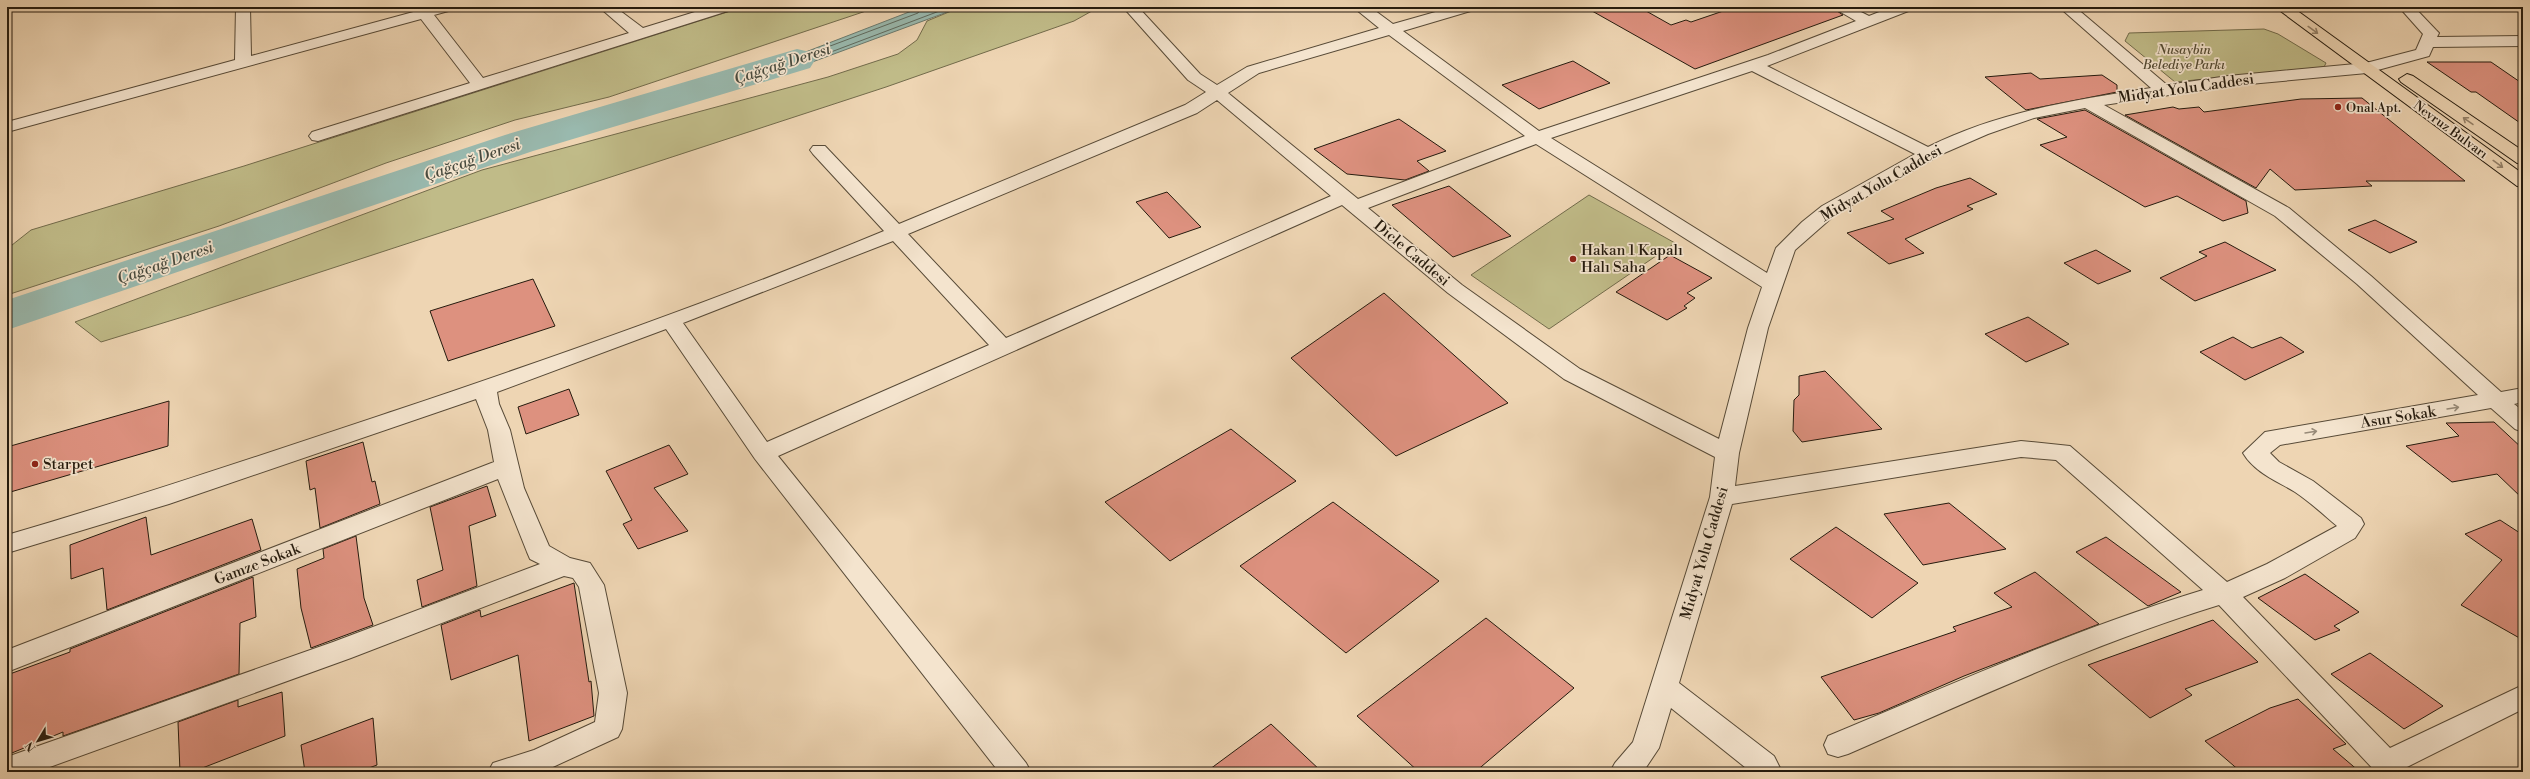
<svg xmlns="http://www.w3.org/2000/svg" width="2530" height="779" font-family="'Libre Bodoni',serif">
	<rect width="100%" height="100%" fill="#eed5b3"/>
	<filter id="stains"><feTurbulence type="fractalNoise" baseFrequency=".005" numOctaves="4"/><feColorMatrix values="0 0 0 0 .2 0 0 0 0 .09 0 0 0 0 .02 0 0 0 .5 -.17"/></filter>
	<radialGradient id="worn" r=".72"><stop offset=".6" stop-color="#630" stop-opacity="0"/><stop offset="1" stop-color="#630" stop-opacity=".3"/></radialGradient>
	<path fill="#c0bb88" stroke="#726b4b" d="M743 7H878L609 97 515 120 386 163 219 226 7 295V249L31 230 244 166Z
		M961 7H1099L1074 21 886 87 189 315 101 342 75 322 482 170 828 77 898 54 917 40 927 21Z
		M2264 29 2278 34 2326 63 2324 67 2175 82 2125 41 2129 33Z
		M1589 195 1675 243 1549 329 1471 275Z"/>
	<path fill="#99b9ae" stroke="#6b7a6e" d="M922 7H961L796 68 745 83 731 81 735 75 803 53Z"/>
	<g fill="none" stroke-linecap="round" stroke-linejoin="round">
		<path stroke="#5f6a5e" stroke-width="1" d="M921 7 918 13 785 63 784 66 831 52 950 7"/>
		<path fill="#99b9ae" fill-rule="evenodd" d="M797 49 810 52 815 60 810 68 533 151 7 330V300L505 135Z"/>
	</g>
	<path fill="#dd917f" stroke="#251b0e" d="M1585 7H1639L1671 25 1686 20 1691 22 1735 7H1831L1843 15 1695 69Z
		M1573 61 1610 83 1539 109 1502 85Z
		M2427 62H2491L2523 84V125L2476 92H2471Z
		M2031 73 2040 79 2102 75 2117 85V92L2026 110 1985 77Z
		M2362 98 2465 181H2366L2372 186 2295 190 2270 169 2256 188 2125 115 2173 107 2179 109 2199 107 2204 112 2301 99Z
		M2085 110 2246 201 2248 213 2223 221 2177 196 2145 207 2040 145 2067 137 2037 119Z
		M1399 119 1446 151 1417 161 1429 171 1405 180 1347 174 1314 149Z
		M1970 178 1997 194 1967 206 1973 209 1905 239 1924 253 1889 264 1847 233 1894 219 1881 211 1936 188Z
		M1449 186 1511 236 1453 257 1392 205Z
		M1167 192 1201 227 1169 238 1136 202Z
		M2375 220 2417 242 2390 253 2348 230Z
		M2225 242 2276 270 2195 301 2160 278 2207 256 2199 252Z
		M2096 250 2131 271 2098 284 2064 263Z
		M1670 255 1712 278 1687 293 1695 298 1684 306 1687 308 1667 320 1616 292Z
		M533 279 555 326 448 361 430 311Z
		M1384 293 1508 403 1396 456 1291 358Z
		M2028 317 2069 344 2026 362 1985 334Z
		M2233 337 2252 348 2281 337 2304 352 2245 380 2200 352Z
		M1825 371 1882 429 1802 442 1793 431 1794 400 1799 395V376Z
		M569 389 579 415 526 434 518 407Z
		M169 401 168 446 7 493V447Z
		M2494 422 2523 449V499L2497 474 2452 482 2406 446 2459 436 2446 423Z
		M1231 429 1296 481 1170 561 1105 502Z
		M363 442 372 482 375 481 380 504 320 528 315 488 310 490 306 461Z
		M669 445 688 474 654 488 688 531 638 549 623 524 632 520 606 471Z
		M487 486 496 516 469 526 477 586 422 607 417 580 443 570 430 507Z
		M1333 502 1439 581 1346 653 1240 566Z
		M1949 503 2006 549 1923 565 1884 514Z
		M146 517 151 555 252 519 261 550 107 610 103 568 71 579 70 545Z
		M2500 520 2523 535V640L2461 605 2502 560 2465 534Z
		M1836 527 1918 583 1872 618 1790 559Z
		M356 536 364 598 373 625 311 648 301 608 297 569 324 558 323 549Z
		M2106 537 2181 592 2148 606 2076 552Z
		M2035 572 2099 624 1964 676 1879 713 1854 720 1821 677 1956 631 1953 627 2012 607 1994 593Z
		M2305 574 2359 612 2334 626 2340 630 2315 640 2258 598Z
		M253 577 256 617 240 623 239 674 63 736V732L7 755V675L70 652V649Z
		M574 583 589 682 591 681 594 716 529 741 518 655 451 680 441 625 480 610 481 617Z
		M1486 618 1574 688 1475 772H1419L1357 716Z
		M2213 620 2258 662 2185 689 2192 695 2150 718 2088 665Z
		M2370 653 2443 706 2404 729 2331 674Z
		M282 692 285 736 192 772H180L178 722 238 700V707Z
		M2298 699 2346 744 2333 749 2360 772H2241L2205 741 2270 708Z
		M373 718 377 765 358 772H305L301 745Z
		M1271 724 1322 772H1206Z"/>
	<g fill="none" stroke-linecap="round" stroke-linejoin="round">
		<defs>
			<path id="minor" d="M236 7H250L251 56 417 11 416 7H454L452 10 434 15 483 78 629 33 599 7H615L643 28 711 7H733L731 10 318 141 312 140 309 136 312 132 470 83 421 19 7 132V122L235 60Z
				M1123 7H1138L1200 74 1217 85 1247 67 1379 28 1353 7H1370L1393 24 1453 7H1476L1474 10 1403 31 1539 131 1768 55 1856 21 1832 7H1851L1869 16 1892 7H1913L1911 10 1767 66 1928 147C1998 112 2074 100 2151 88L2059 7H2075L2167 85 2228 76 2366 63 2416 50 2423 34 2399 7H2414L2436 30 2439 33 2437 37 2523 36V46L2433 47 2429 56 2367 73 2228 86 2104 105 2289 208 2371 276 2501 392 2523 388V402L2514 404 2523 411V432L2515 429 2491 408 2280 445 2270 453 2279 462 2313 481 2361 518 2364 524 2355 538 2285 578 2243 597 2390 748 2523 685V709L2407 767 2410 772H2376L2219 605C2092 644 1970 701 1848 754L1838 757 1828 754 1824 745 1828 736C1951 685 2075 629 2203 590L2056 460 2021 457 1732 504 1679 683 1774 756 1782 772H1751L1671 708 1659 748 1643 772H1610L1615 763 1633 742 1710 497 1715 457 1564 379 1448 293 1342 205 778 456 1026 763 1031 772H999L755 459 666 329 497 392 499 404 510 430 524 488 549 546 570 558 590 563 604 585 627 693 622 729 618 737 542 772H488L493 763 534 750 595 722 599 693 579 587 573 578 564 576 351 658 36 772H7V757L333 642 540 564 530 559 527 552 498 479 7 672V650L494 462 488 430 476 399 169 504 7 553V535C137 497 265 454 394 411 558 356 723 298 884 231L813 154 810 150 813 146H825L899 224 1185 105 1206 92 1188 80ZM1389 35 1525 136 1358 199 1228 93 1259 73ZM1752 71 1915 154 1822 206 1802 222 1776 248 1767 273 1551 138ZM1217 100 1331 196 1006 338 908 234 1197 113ZM2085 108 2275 216 2357 284 2478 395 2265 432 2243 453C2255 473 2277 481 2295 492 2310 502 2324 515 2337 526L2267 564 2227 582 2070 446 2021 441 1735 486 1739 453 1768 328 1795 250 1836 214 1942 154 1988 134 2034 118ZM1536 144 1762 287 1748 328 1719 439 1580 369 1462 285 1368 208ZM893 241 989 345 767 442 683 323Z"/>
			<path id="major" d="M2275 7H2292L2523 174V187L2517 186Z
				M2407 74 2413 76 2523 151V164L2517 163 2401 82 2399 79Z"/>
		</defs>
		<use href="#minor" stroke="#574a37" stroke-width="2"/>
		<use href="#major" stroke="#251b0e" stroke-width="2"/>
		<use href="#minor" fill="#f4e4ce" fill-rule="evenodd"/>
		<use href="#major" fill="#eed5b3" fill-rule="evenodd"/>
	</g>
	<defs><path id="oneway-shaft" d="M-6 0H5M1.5-3L5.5 0L1.5 3" fill="none" stroke-width="1.6" stroke-linecap="round" stroke-linejoin="round"/></defs>
	<g stroke="#948169">
		<use href="#oneway-shaft" transform="translate(2313 30) rotate(36)"/>
		<use href="#oneway-shaft" transform="translate(2468 121) rotate(-145)"/>
		<use href="#oneway-shaft" transform="translate(2498 164) rotate(36)"/>
	</g>
	<g stroke="#978a78">
		<use href="#oneway-shaft" transform="translate(2453 408) rotate(-9)"/>
		<use href="#oneway-shaft" transform="translate(2311 432) rotate(-9)"/>
	</g>
	<g fill="#8f2418" stroke="#f4e4ce" stroke-width="1.5">
		<circle cx="2338" cy="107" r="4"/>
		<circle cx="1573" cy="259" r="4"/>
		<circle cx="35" cy="464" r="4"/>
	</g>
	<g text-anchor="middle" stroke-width="3.5" stroke-linejoin="round" paint-order="stroke">
		<g font-size="13" font-style="italic" fill="#544b33" stroke="#f4e4ce">
			<text x="2184" y="54">Nusaybin<tspan x="2184" dy="15">Belediye Parkı</tspan></text>
		</g>
		<g font-size="13" fill="#251b0e" stroke="#f4e4ce" text-anchor="start">
			<text x="2346" y="112">Onal Apt.</text>
		</g>
		<g font-size="13" fill="#251b0e" stroke="#f4e4ce">
			<text transform="translate(2451 129) rotate(36)" y="5">Nevruz Bulvarı</text>
		</g>
		<g font-size="15" fill="#251b0e" stroke="#f4e4ce">
			<text transform="translate(2186 88) rotate(-8)" y="5">Midyat Yolu Caddesi</text>
			<text transform="translate(1881 183) rotate(-30)" y="5">Midyat Yolu Caddesi</text>
			<text transform="translate(1412 253) rotate(40)" y="5">Dicle Caddesi</text>
			<text transform="translate(2398 417) rotate(-9)" y="5">Asur Sokak</text>
			<text transform="translate(1704 553) rotate(-74)" y="5">Midyat Yolu Caddesi</text>
			<text transform="translate(257 564) rotate(-21)" y="5">Gamze Sokak</text>
		</g>
		<g font-size="15" fill="#251b0e" stroke="#f4e4ce" text-anchor="start">
			<text x="1581" y="255">Hakan 1 Kapalı<tspan x="1581" dy="17">Halı Saha</tspan></text>
			<text x="43" y="469">Starpet</text>
		</g>
		<g font-size="16" font-style="italic" fill="#484a3e" stroke="#f4e4ce">
			<text transform="translate(782 63) rotate(-18)" y="6">Çağçağ Deresi</text>
			<text transform="translate(472 159) rotate(-19)" y="6">Çağçağ Deresi</text>
			<text transform="translate(165 262) rotate(-19)" y="6">Çağçağ Deresi</text>
		</g>
	</g>
	<rect width="2530" height="779" fill="none" stroke="#eed5b3" stroke-width="24"/>
	<rect x="8" y="8" width="2514" height="763" fill="none" stroke="#251b0e" stroke-width="2"/>
	<rect x="12" y="12" width="2506" height="755" fill="none" stroke="#251b0e"/>
	<g transform="translate(38 741) rotate(232)" stroke="#f4e4ce" stroke-width="3" paint-order="stroke">
	<path d="M0-3L7 15L0 10L-7 15Z" fill="#251b0e"/>
	<text y="-6" font-size="11" font-weight="bold" text-anchor="middle" fill="#251b0e">N</text>
	</g>
	<rect width="100%" height="100%" filter="url(#stains)"/>
	<rect width="100%" height="100%" fill="url(#worn)"/>
</svg>
